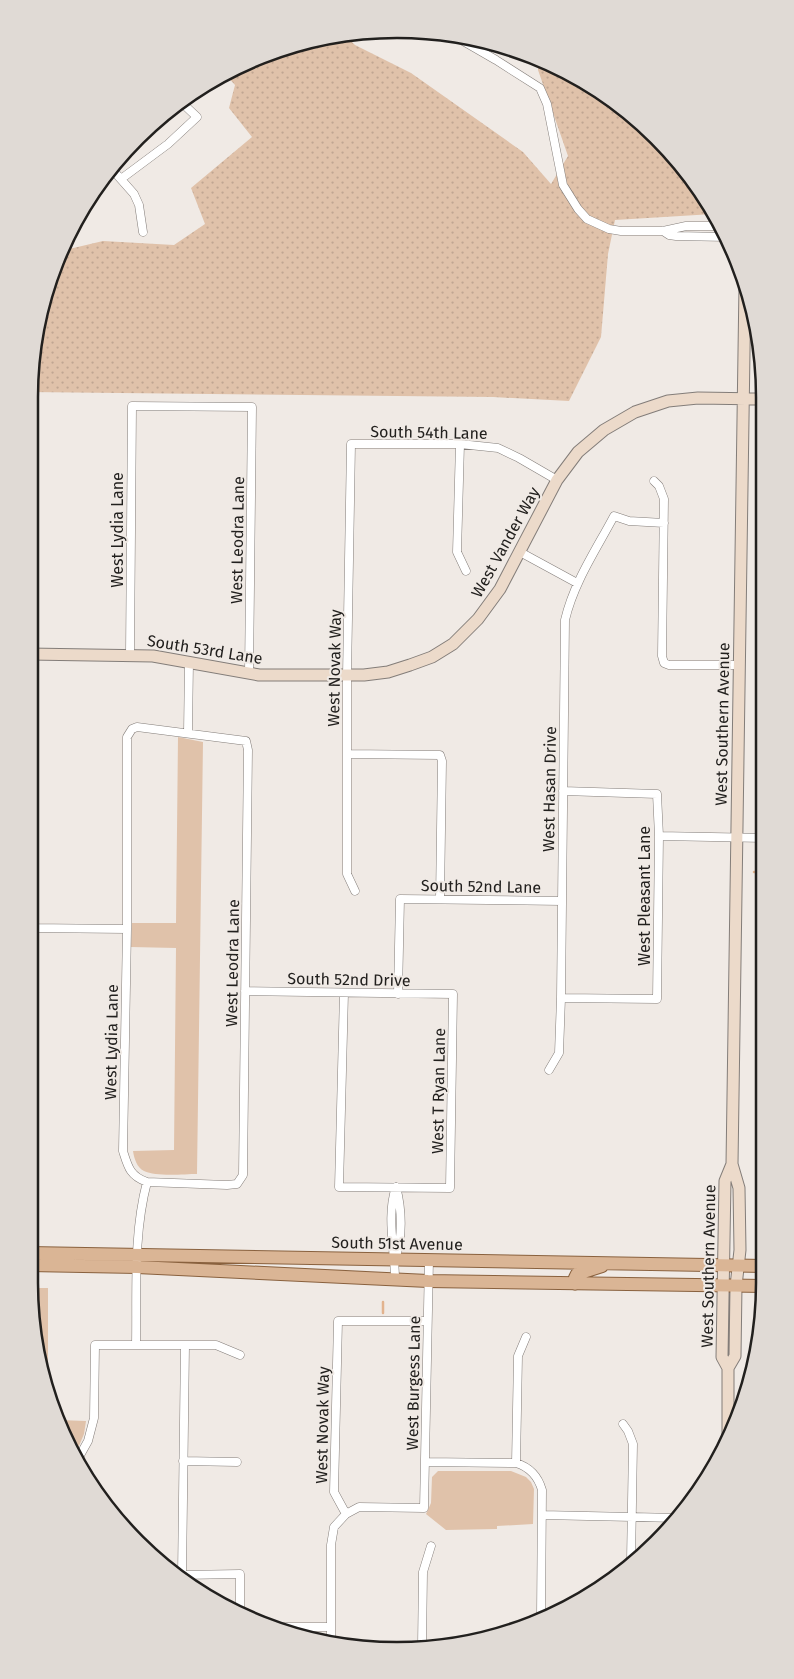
<svg xmlns="http://www.w3.org/2000/svg" width="794" height="1679" font-family="'Fira Sans',sans-serif">
	<defs>
		<pattern id="grass-dots" width="8" height="8" patternUnits="userSpaceOnUse" patternTransform="scale(1.25)"><rect width="8" height="8" fill="#e0c2aa"/><path d="M2 2h.1M6 6h.1" fill="none" stroke="#c0a692" stroke-width="1.8" stroke-linecap="round"/></pattern>
	</defs>
	<rect width="100%" height="100%" fill="#f0eae5"/>
	<path fill="url(#grass-dots)" d="M344 34 355 45 411 73 523 152 551 184 568 156 538 70V57L621 105 689 173 713 214 615 220 608 254 601 337 569 401 493 397 29 392 36 325 57 256 65 250 103 241 174 245 205 224 191 188 252 137 229 108 235 85 225 74 256 57 325 36Z"/>
	<path fill="#e0c2aa" d="M178 737 203 742 197 1174C184 1174 156 1177 144 1171 137 1168 134 1158 133 1151L174 1150 176 948 131 947 132 923H176Z
		M30 1288H48V1399Z
		M59 1420 86 1421 84 1434 76 1453Z
		M438 1471H511L526 1477 531 1482 534 1489 533 1524 497 1526V1529L446 1530 426 1514 431 1503 432 1477Z"/>
	<g fill="none" stroke-linecap="round" stroke-linejoin="round">
		<path stroke="#e2b38e" stroke-width="2.5" d="M757 638H763
			M754 872H764
			M383 1313V1302"/>
		<defs>
			<path id="street" d="M451 34 496 60 540 88 547 104 563 185 578 209 587 219 609 229 621 231H663L686 226H720
				M479 50 484 40
				M111 168 134 194 139 205 143 232
				M121 179 168 144 197 117 180 101
				M663 231 669 235 676 236 726 237
				M29 442 33 443V666L29 928
				M460 444 457 552 466 571
				M654 481 659 486 664 499 662 656 664 663 669 665H739
				M520 552 577 583
				M130 655 132 406 252 407 249 674
				M137 727 246 741 248 750 243 1175 237 1184 227 1185 147 1182C130 1176 128 1167 123 1151L127 929V737L132 729Z
				M188 733 189 662
				M347 754 440 755 442 761 440 899
				M659 836 764 838
				M355 891 347 874V676L351 444H460L498 448 519 458 557 480
				M29 928 127 929
				M245 991 453 994 450 1188 339 1187 344 993
				M398 994 400 899 562 901
				M561 998 657 999 659 836 657 794 563 791
				M549 1070 559 1053 561 998 565 620C574 582 596 550 614 516L629 521 664 523
				M395 1259C403 1238 402 1209 396 1187
				M395 1280C395 1249 386 1217 396 1187
				M136 1345C137 1291 133 1235 147 1182
				M185 1345 182 1575 240 1574V1611
				M623 1424 628 1431 633 1444 631 1561
				M79 1457 88 1441 94 1418 95 1345H216L240 1355
				M183 1461 237 1462
				M425 1462 516 1463C529 1467 538 1476 542 1490L541 1618
				M516 1463 518 1356 526 1337
				M346 1514 359 1507 424 1508 429 1260
				M542 1515 678 1518
				M282 1627H331
				M331 1643V1545L334 1527 346 1514 334 1492 338 1321H427
				M422 1646 423 1572 431 1546"/>
			<path id="secondary" d="M29 654 153 656 259 675H364L388 672 410 665 432 657 453 644 478 619 500 589 557 480 578 452 604 430 635 412 668 401 698 398 762 399
				M728 1368 735 1356 736 1286 740 1250 739 1188 732 1164 745 284
				M728 1439V1368L722 1357 725 1181 732 1164"/>
			<path id="primary" d="M29 1253 765 1266
				M29 1265 137 1267 428 1281 765 1286
				M575 1284V1278L577 1274 602 1266"/>
		</defs>
		<use href="#street" stroke="#837d79" stroke-width="9"/>
		<use href="#secondary" stroke="#837d79" stroke-width="13"/>
		<use href="#primary" stroke="#89613e" stroke-width="14"/>
		<use href="#street" stroke="#fff" stroke-width="8"/>
		<use href="#secondary" stroke="#ecdaca" stroke-width="11"/>
		<use href="#primary" stroke="#dab595" stroke-width="12"/>
	</g>
	<g text-anchor="middle" stroke-width="4" stroke-linejoin="round" paint-order="stroke">
		<g font-size="16" fill="#22201e" stroke="#f0eae5">
			<text transform="translate(429 432) rotate(1)" y="6">South 54th Lane</text>
			<text transform="translate(117 530) rotate(-90)" y="6">West Lydia Lane</text>
			<text transform="translate(237 540) rotate(-89)" y="6">West Leodra Lane</text>
			<text transform="translate(505 542) rotate(-61)" y="6">West Vander Way</text>
			<text transform="translate(205 649) rotate(9)" y="6">South 53rd Lane</text>
			<text transform="translate(334 668) rotate(-89)" y="6">West Novak Way</text>
			<text transform="translate(722 724) rotate(-89)" y="6">West Southern Avenue</text>
			<text transform="translate(549 789) rotate(-89)" y="6">West Hasan Drive</text>
			<text transform="translate(481 886) rotate(1)" y="6">South 52nd Lane</text>
			<text transform="translate(644 896) rotate(-90)" y="6">West Pleasant Lane</text>
			<text transform="translate(232 963) rotate(-89)" y="6">West Leodra Lane</text>
			<text transform="translate(349 979) rotate(1)" y="6">South 52nd Drive</text>
			<text transform="translate(111 1042) rotate(-89)" y="6">West Lydia Lane</text>
			<text transform="translate(438 1091) rotate(-89)" y="6">West T Ryan Lane</text>
			<text transform="translate(397 1243) rotate(1)" y="6">South 51st Avenue</text>
			<text transform="translate(708 1266) rotate(-89)" y="6">West Southern Avenue</text>
			<text transform="translate(413 1383) rotate(-89)" y="6">West Burgess Lane</text>
			<text transform="translate(322 1425) rotate(-89)" y="6">West Novak Way</text>
		</g>
	</g>
	<path d="M0 0H794V1679H0ZM397 38H397A359 359 0 0 1 756 397V1283A359 359 0 0 1 397 1642H397A359 359 0 0 1 38 1283V397A359 359 0 0 1 397 38Z" fill="#e0dad5" fill-rule="evenodd"/>
	<path fill="none" stroke="#22201e" stroke-width="2.5" d="M397 38H397A359 359 0 0 1 756 397V1283A359 359 0 0 1 397 1642H397A359 359 0 0 1 38 1283V397A359 359 0 0 1 397 38Z"/>
</svg>
